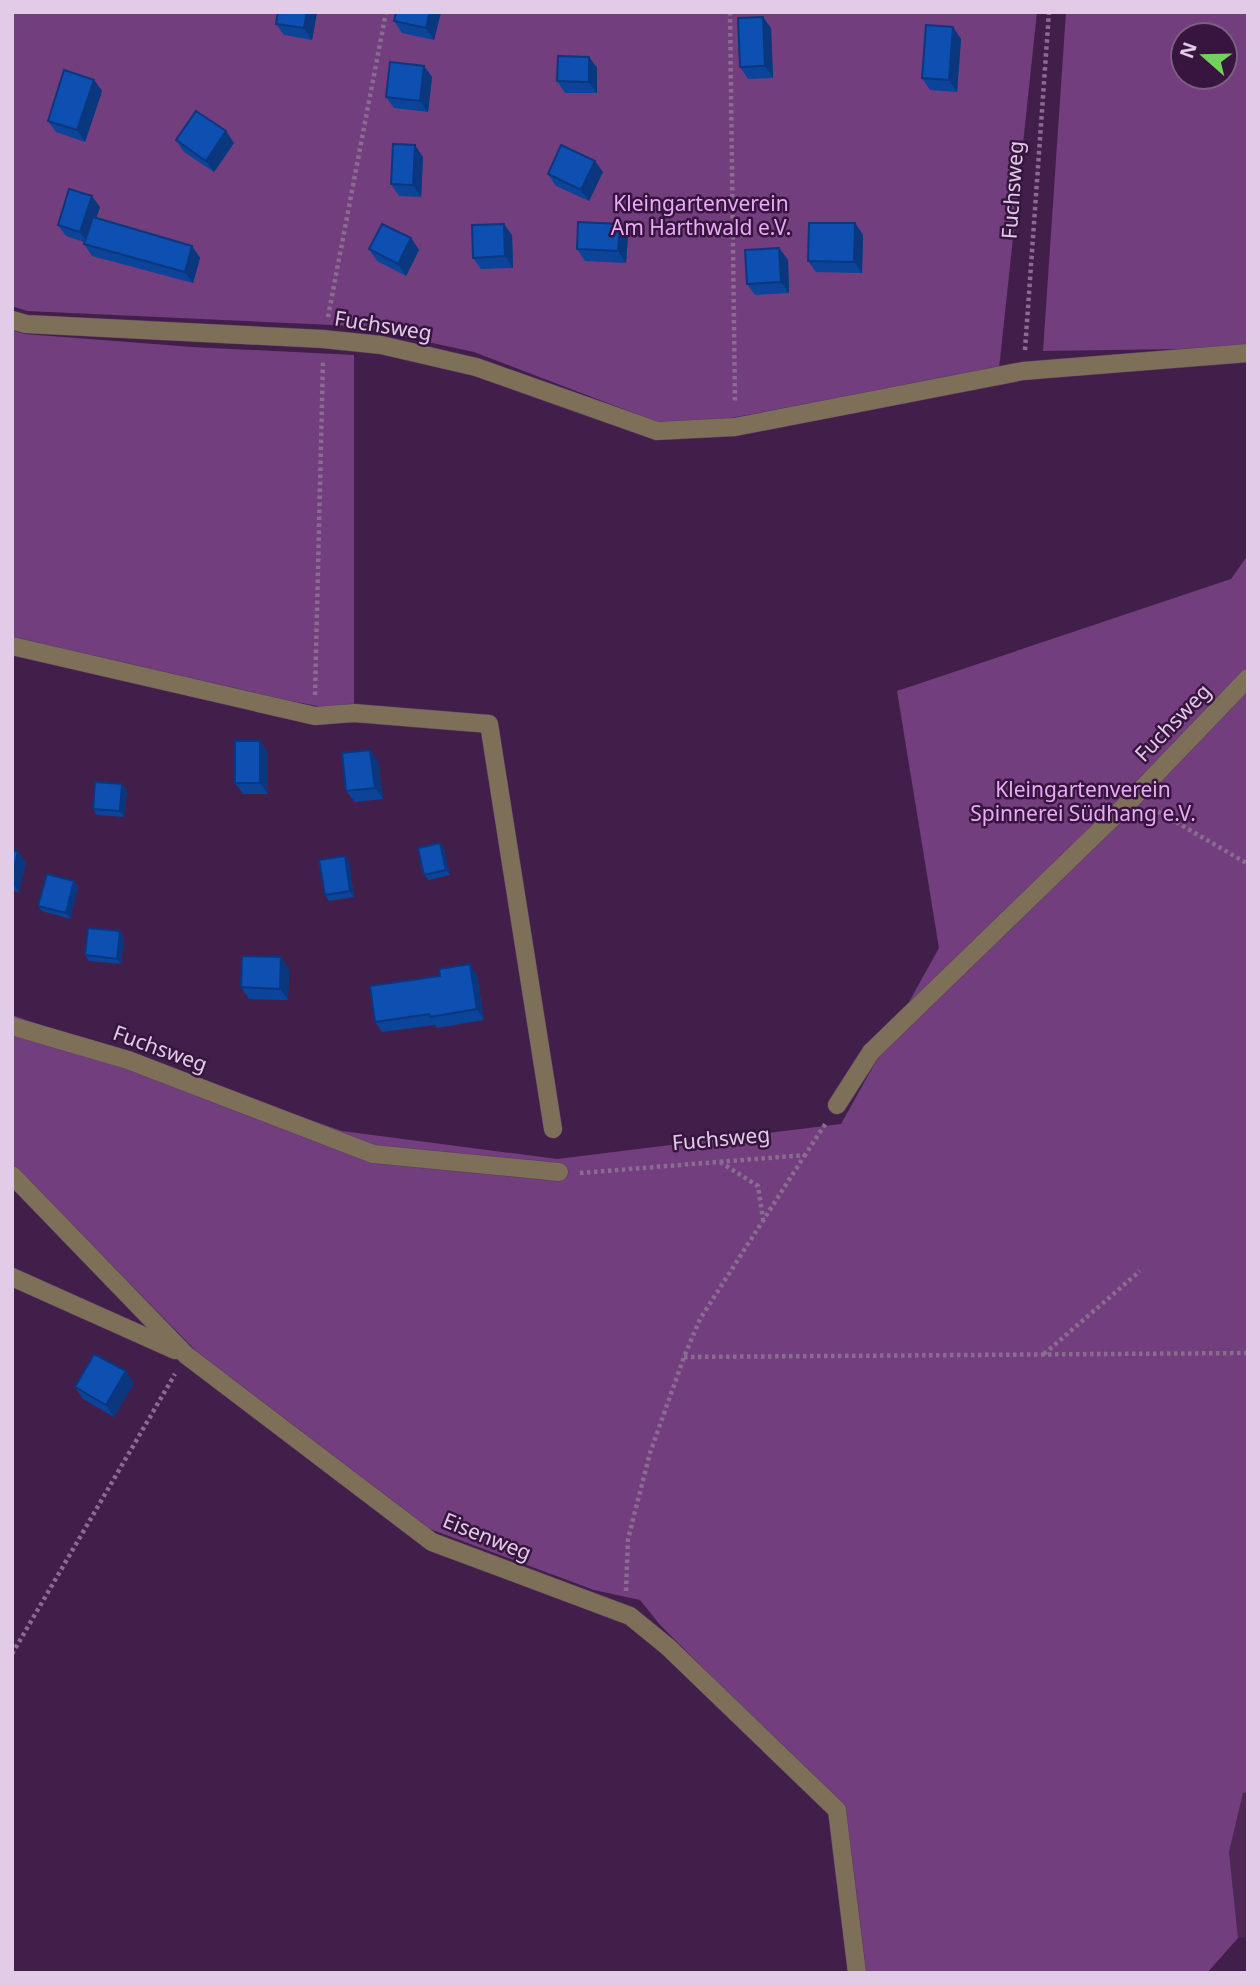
<svg xmlns="http://www.w3.org/2000/svg" width="1260" height="1985" font-family="'Noto Sans',sans-serif">
	<rect width="100%" height="100%" fill="#421f4a"/>
	<path fill="#4e2757" d="M1243 1792H1248V1937L1238 1938 1229 1852Z"/>
	<path fill="#723e7e" fill-rule="evenodd" d="M12 12H1037L999 369 720 420 657 422 474 352 354 326 27 311 12 306Z
		M1066 12H1248V348L1043 351ZM1183 35H1225V77H1183Z
		M12 330 25 334 192 347 354 355V713L12 648Z
		M1248 555V1792L1243 1793 1229 1852 1238 1938 1207 1973H864L844 1808 661 1626 640 1600 594 1590 430 1529 197 1352 12 1163V1015L342 1131 557 1159 841 1124 939 948 897 691 1231 579Z"/>
	<g fill="none" stroke-linecap="round" stroke-linejoin="round">
		<defs>
			<path id="minor" d="M12 320 26 324 323 339 381 345 476 367 657 431 735 427 1023 371 1248 353
				M12 646 315 716 354 713 489 724 553 1129
				M12 1026 128 1060 373 1154 559 1172
				M837 1105 871 1052 1133 798 1248 678
				M12 1175 186 1355 432 1542 630 1616 668 1647 837 1810 857 1973
				M12 1277 175 1350"/>
		</defs>
		<use href="#minor" stroke="#5b3b63" stroke-width="19"/>
		<path stroke="#896c90" stroke-width="4.5" stroke-dasharray="3.5 3.5" stroke-linecap="butt" d="M730 12 735 403
			M328 317 386 12
			M1025 350 1049 12
			M315 695 323 361
			M1152 808 1248 864
			M720 1162 758 1186 763 1219
			M580 1173 805 1155 826 1123
			M1044 1354 1140 1271
			M684 1357 1248 1353
			M626 1591 628 1539 650 1453 684 1357 700 1319 805 1155
			M12 1654 175 1374"/>
		<use href="#minor" stroke="#7d6f58" stroke-width="18"/>
	</g>
	<path fill="#0c4499" d="M317 12 312 40 284 35 276 24Z
		M396 12H441L434 40 402 33 394 21Z
		M953 27 961 39 957 92 930 90 922 78Z
		M771 28 773 78 748 79 740 67Z
		M589 57 597 68V93H565L557 81Z
		M424 66 432 77 428 112 394 108 386 97Z
		M94 80 102 91 85 142 56 132 48 121Z
		M176 140 234 143 214 172 184 152Z
		M423 157 421 197 399 196 391 184Z
		M603 172 589 201 556 186 548 174Z
		M100 207 96 218 192 246 200 258 193 283 92 256 84 244V242L66 236 58 225Z
		M855 223 863 235 862 273 816 272 808 261Z
		M620 224 628 235 626 263 585 261 577 249Z
		M512 235 513 268 481 269 473 258Z
		M411 238 419 250 406 276 377 261 369 249Z
		M779 248 788 260 789 293 755 295 747 284Z
		M260 741 268 753V794H243L235 783Z
		M378 761 383 799 355 802 346 791Z
		M127 790 124 817 97 815 93 809Z
		M444 849 450 875 429 880 424 875Z
		M12 850 18 852 26 863 19 892 12 891Z
		M349 862 354 897 329 901 325 895Z
		M74 881 78 887 70 919 42 911 38 906Z
		M124 937 121 964 89 961 85 955Z
		M281 957 289 969 288 1000 249 999 241 987Z
		M477 975 484 1020 437 1028 435 1025 382 1032 375 1022Z
		M126 1371 134 1383 114 1417 83 1399 75 1387Z"/>
	<path fill="#0a377d" d="M307 12H317L312 40 304 28Z
		M430 12H441L434 40 426 28Z
		M763 17 771 28 773 78 765 66Z
		M953 27 961 39 957 92 949 80Z
		M589 57 597 68V93L589 82Z
		M424 66 432 77 428 112 420 101Z
		M94 80 102 91 85 142 77 130Z
		M226 131 234 143 214 172 206 161Z
		M415 145 423 157 421 197 413 185Z
		M595 161 603 172 589 201 581 190Z
		M92 196 100 207 88 243 80 232Z
		M855 223 863 235 862 273 854 262Z
		M504 224 512 235 513 268 505 256Z
		M620 224 628 235 626 263 618 251Z
		M411 238 419 250 406 276 398 264Z
		M192 246 200 258 193 283 185 272Z
		M779 248 788 260 789 293 781 282Z
		M260 741 268 753V794L260 783Z
		M370 750 378 761 383 799 375 788Z
		M122 784 127 790 124 817 120 811Z
		M440 843 444 849 450 875 446 870Z
		M18 852 26 863 19 892 12 883V875Z
		M345 856 349 862 354 897 350 891Z
		M74 881 78 887 70 919 66 913Z
		M120 931 124 937 121 964 117 959Z
		M281 957 289 969 288 1000 280 989Z
		M470 964 477 975 484 1020 477 1009Z
		M126 1371 134 1383 114 1417 106 1405Z"/>
	<path fill="#0e4fb2" stroke="#0a377d" stroke-width="2" d="M278 12H307L304 28 276 24Z
		M396 12H430L426 28 394 21Z
		M763 17 765 66 740 67 738 18Z
		M926 25 953 27 949 80 922 78Z
		M558 56 589 57V82L557 81Z
		M390 62 424 66 420 101 386 97Z
		M64 70 94 80 77 130 48 121Z
		M196 111 226 131 206 161 176 140Z
		M393 144 415 145 413 185 391 184Z
		M561 145 595 161 581 190 548 174Z
		M69 189 92 196 80 232 58 225Z
		M93 217 192 246 185 272 84 244Z
		M578 222 620 224 618 251 577 249Z
		M809 223H855L854 262 808 261Z
		M382 224 411 238 398 264 369 249Z
		M504 224 505 256 473 258 472 225Z
		M779 248 781 282 747 284 745 250Z
		M235 741H260V783H235Z
		M370 750 375 788 346 791 342 753Z
		M95 782 122 784 120 811 93 809Z
		M440 843 446 870 424 875 418 848Z
		M12 850 18 852 12 875Z
		M345 856 350 891 325 895 319 860Z
		M47 874 74 881 66 913 38 906Z
		M88 928 120 931 117 959 85 955Z
		M242 956 281 957 280 989 241 987Z
		M470 964 477 1009 430 1017 429 1014 375 1022 370 986 440 976 439 969Z
		M94 1354 126 1371 106 1405 75 1387Z"/>
	<g text-anchor="middle" stroke-width="5" stroke-linejoin="round" paint-order="stroke">
		<g font-size="21" fill="#e1cbe6" stroke="#37153f">
			<text transform="translate(1013 190) rotate(-86)" y="7">Fuchsweg</text>
			<text transform="translate(383 326) rotate(9)" y="7">Fuchsweg</text>
			<text transform="translate(1173 723) rotate(-46)" y="7">Fuchsweg</text>
			<text transform="translate(160 1049) rotate(20)" y="7">Fuchsweg</text>
			<text transform="translate(721 1139) rotate(-5)" y="7">Fuchsweg</text>
			<text transform="translate(487 1537) rotate(22)" y="7">Eisenweg</text>
		</g>
		<g font-size="21" fill="#e8acf6" stroke="#37153f">
			<text x="701" y="211">Kleingartenverein<tspan x="701" dy="24">Am Harthwald e.V.</tspan></text>
			<text x="1083" y="797">Kleingartenverein<tspan x="1083" dy="24">Spinnerei Südhang e.V.</tspan></text>
		</g>
	</g>
	<rect width="1260" height="1985" fill="none" stroke="#e1cbe6" stroke-width="28"/>
	<g transform="translate(1204 56) rotate(290)"><circle r="33" fill="#37153f" stroke="#7b5e82" stroke-width="2"/>
	<path d="M0-5L12 26L0 18L-12 26Z" fill="#73d25d"/>
	<text y="-10" font-size="19" font-weight="bold" text-anchor="middle" fill="#e1cbe6">N</text>
	</g>
</svg>
